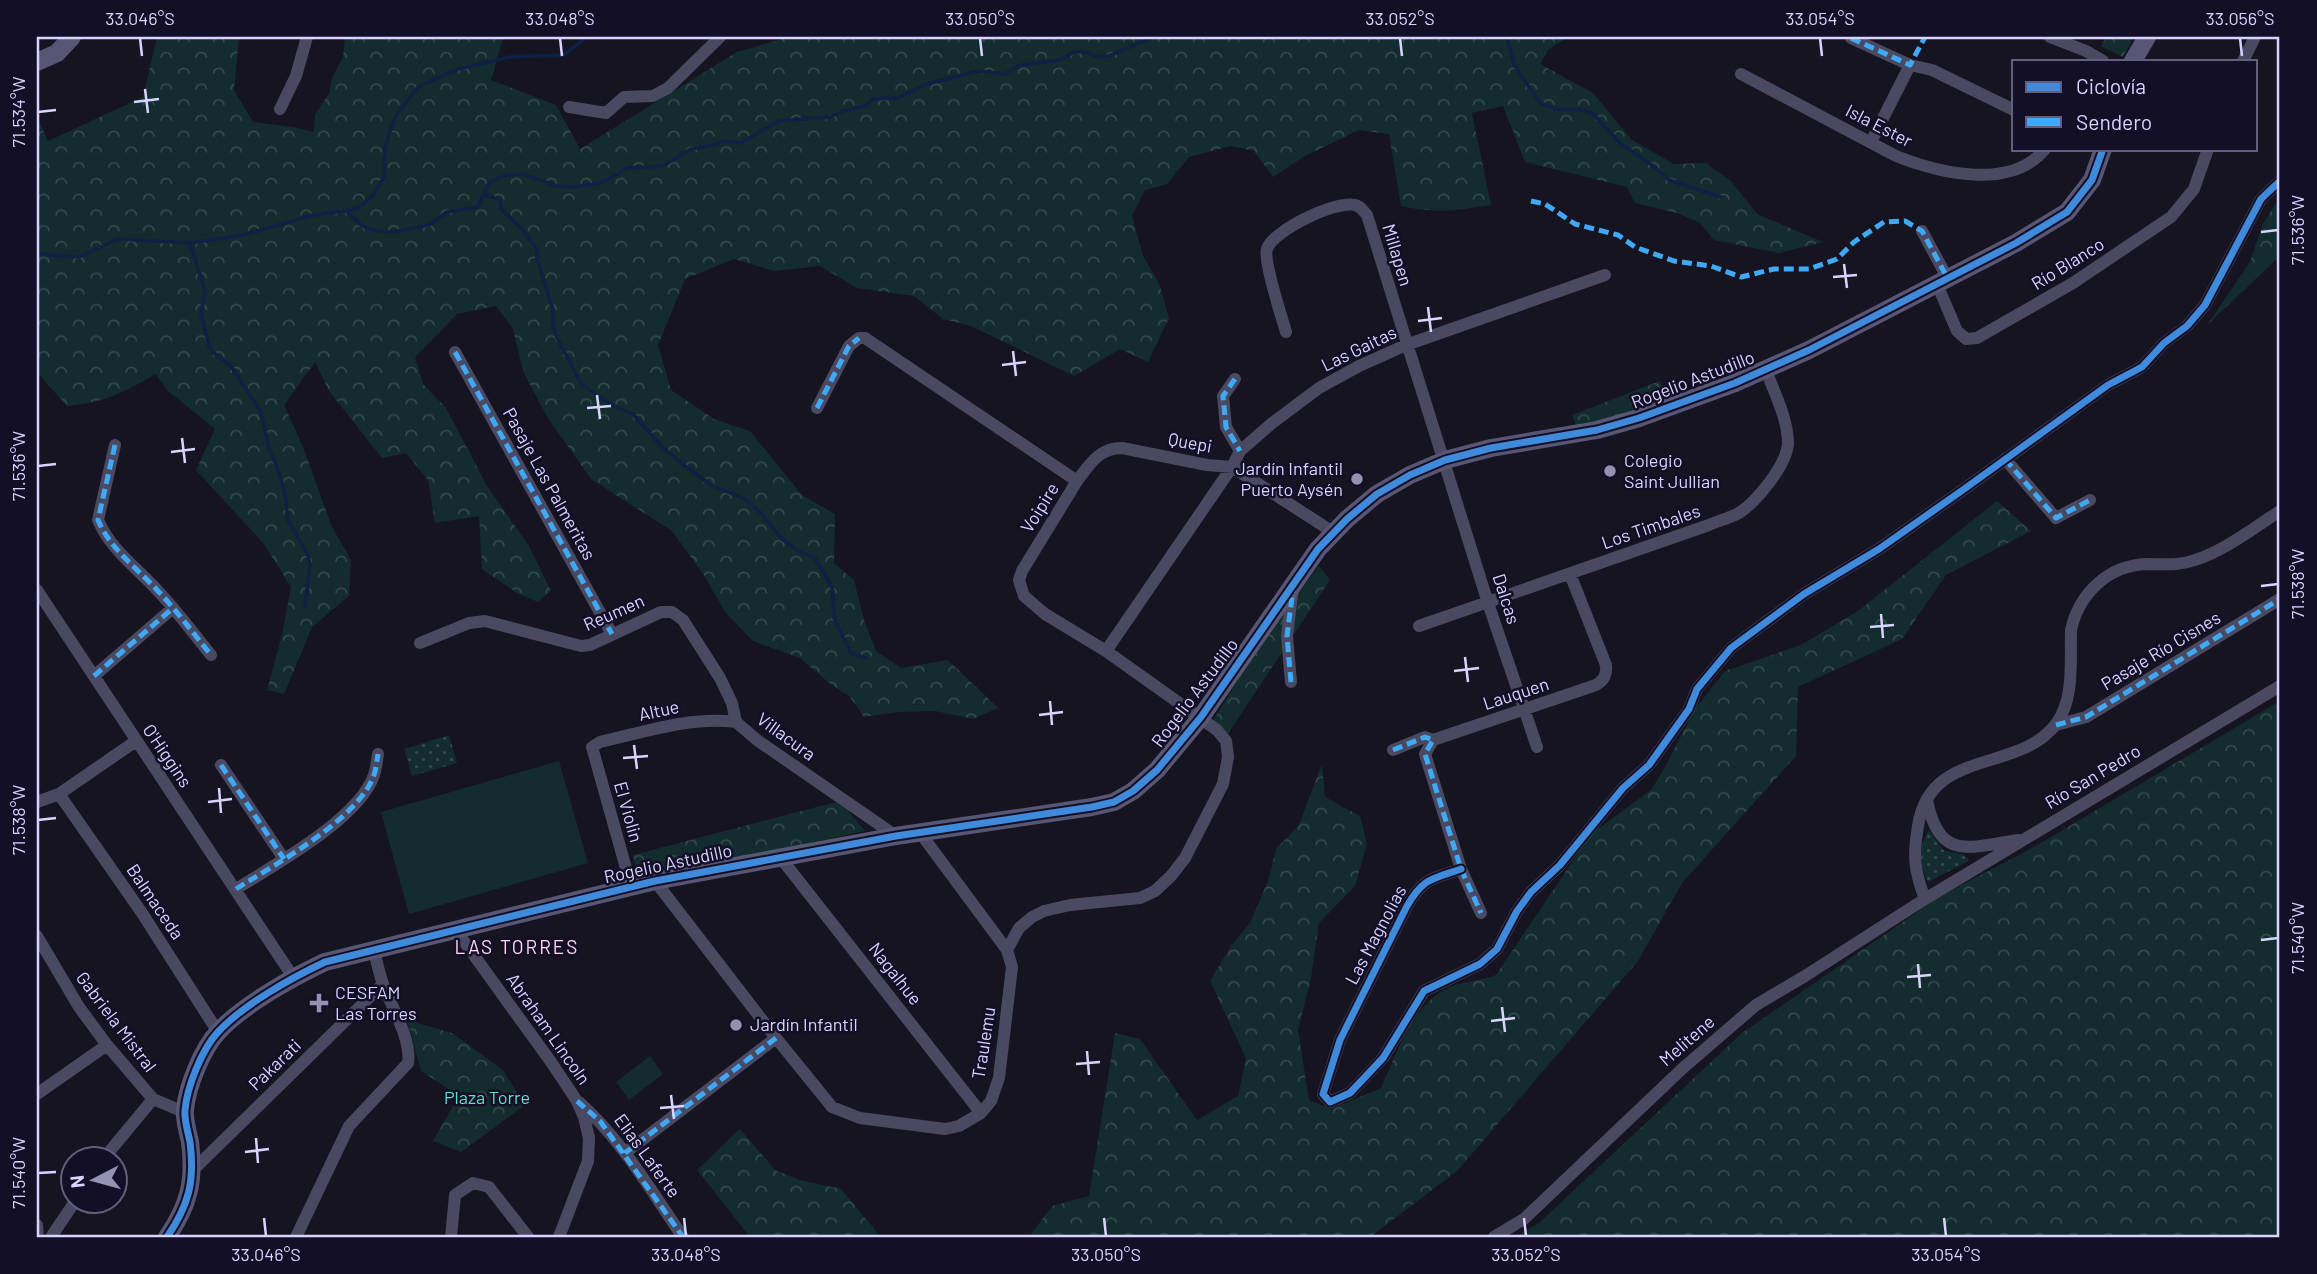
<svg xmlns="http://www.w3.org/2000/svg" width="2317" height="1274" font-family="Barlow,sans-serif">
	<defs>
		<pattern id="grass-dots" width="8" height="8" patternUnits="userSpaceOnUse" patternTransform="scale(1.75)"><rect width="8" height="8" fill="#132c2d"/><path d="M2 2h.1M6 6h.1" fill="none" stroke="#354a4c" stroke-width="1.8" stroke-linecap="round"/></pattern>
		<pattern id="forest-crowns" width="20" height="18" patternUnits="userSpaceOnUse" patternTransform="scale(1.75)"><rect width="20" height="18" fill="#132c2d"/><path d="M2 6a3 3 0 1 1 6 0M12 15a3 3 0 1 1 6 0" fill="none" stroke="#354a4c"/></pattern>
	</defs>
	<rect width="100%" height="100%" fill="#161421"/>
	<path fill="url(#grass-dots)" d="M449 735 457 763 412 776 404 749Z
		M1929 830 1943 850 1965 855 1969 861 1928 882C1919 864 1918 847 1929 830Z"/>
	<path fill="url(#forest-crowns)" d="M157 37H239L234 90 253 122 294 127 314 132 315 115 329 93 332 78 343 57 345 37H508L503 38 491 80 556 105 580 149 737 52 789 37H1568L1548 50 1540 64 1593 93 1632 140 1674 164 1706 163 1731 181 1757 214 1823 242 1779 253 1714 240 1700 223 1677 213 1635 203 1627 187 1525 162 1503 106 1472 113 1491 205C1459 210 1434 214 1401 206L1389 134 1359 130 1303 157 1273 177 1254 151 1231 146 1189 157 1167 184 1145 190 1132 216 1143 256 1159 283 1169 318 1148 362 1120 349 1074 376 971 326 943 319 914 296 857 288 820 266 774 271 734 259 685 279 658 345 671 390 714 419 750 431 802 495 835 514 834 563 854 580 864 620 876 651 901 668 948 660 998 708 973 719 935 711 898 712 864 717 850 697 828 682 800 658 753 641 725 612 704 575 672 531 591 479 547 417 523 371 513 329 496 306 457 314 415 357 423 384 446 408 487 486 529 546 551 591 538 602 517 593 482 569 479 516 435 523 428 480 406 453 382 458 329 391 315 362 284 405 303 447 332 527 351 560 349 596 312 627 284 694 267 690 282 635 291 587 264 544 196 470 215 429 167 390 156 374C122 393 106 402 67 406L37 372V117L48 141 143 97Z
		M2106 37H2134L2123 57 2101 46Z
		M2280 196V256L2208 324 2250 262 2262 226Z
		M1660 381 1668 402 1578 431 1572 415Z
		M1997 501 2031 531 1946 575 1902 639 1798 687 1796 756 1682 883 1638 961 1457 1171 1370 1237H1029L1052 1206 1089 1196 1115 1033 1140 1039 1197 1120 1238 1096 1246 1058 1210 981 1231 946 1250 923 1268 881 1276 849 1299 825 1322 764 1325 797 1360 816 1367 844 1355 886 1319 923 1311 978 1298 1030 1309 1100 1331 1109 1381 1088C1397 1053 1411 1006 1448 988 1462 981 1481 981 1496 975L1591 834 1651 790 1664 769 1695 709 1725 671 1801 645 1858 611Z
		M1319 566 1330 580 1227 735 1212 722 1261 643Z
		M2280 701V1237H1515L1539 1223 1742 1033 1939 897 2034 847Z
		M840 801 865 831 638 880 633 855Z
		M407 1020 452 1033 503 1070 525 1105 461 1152 433 1141 459 1096 421 1071Z
		M740 1129 775 1170 800 1180 841 1189 881 1237H750L697 1170Z"/>
	<path fill="#132c2d" d="M559 761 588 863 409 914 381 812Z
		M650 1056 663 1074 629 1100 616 1082Z"/>
	<g fill="none" stroke-linecap="round" stroke-linejoin="round">
		<path stroke="#0d2144" stroke-width="3.5" d="M1507 37 1514 65 1540 103 1557 109 1585 110 1594 115 1621 144 1649 163 1669 180 1720 197
			M484 194 500 200 501 209 524 231 537 250V259L553 310V325L557 338 582 385 614 406 633 414 662 447 685 466 711 485 745 499 761 513 781 538 798 551 815 558 832 587 835 621 851 653 865 658
			M346 211 362 226 372 230 393 232 429 225 447 212 478 207 489 183 503 176 523 174 556 186 574 187 601 183 628 168 663 166 691 149 713 145 723 141 740 143 779 121 830 117 843 111 866 106 872 99 898 98 927 84 979 71 1004 74 1021 65 1060 60 1074 52H1084L1099 57 1109 56 1153 37
			M190 243 205 291 201 314 209 346 215 354 231 366 261 412 269 448 279 472 285 494 288 520 308 555 310 566 305 606
			M37 254 79 257 118 239 190 243 244 235 313 215 352 210 362 205 374 194 384 177 385 147 395 117 418 87 458 69 509 57 563 55 587 37"/>
		<path stroke="#4a4962" stroke-width="12" d="M2050 37 2086 51 2103 61
			M1851 38 1910 65 1932 70 2014 110
			M2243 61 2255 37
			M1741 74 1896 156C1939 173 2011 191 2045 149
			M569 107 606 113 624 97 653 96 668 88 720 37
			M280 109 296 76 307 37
			M1871 142 1910 65
			M1922 231 1948 279
			M1937 284 1957 331 1966 339 1977 338 2073 283 2171 217 2194 189 2208 149
			M1286 332C1282 318 1263 260 1267 249 1273 230 1337 200 1355 205 1361 206 1363 211 1367 215L1488 603 1537 747
			M455 352 612 634
			M1235 379 1223 396 1226 427 1240 451
			M817 408 849 346 859 338H865L1077 481 1022 571 1019 580 1024 596 1045 614 1106 651 1217 730 1226 741 1228 757 1223 784 1185 858 1171 876 1155 891 1140 898 1070 905 1044 911 1032 917 1019 928 1007 950
			M115 445 98 520C110 549 137 568 158 591 177 611 193 633 211 655
			M2005 459 2056 518 2090 500
			M1077 481C1090 464 1099 448 1122 448L1207 465 1232 467 1333 532
			M37 590 293 977
			M1419 626 1709 525C1718 521 1730 518 1739 513 1757 501 1787 465 1788 443 1788 419 1774 392 1766 370
			M420 643 469 623 485 621 581 646 590 645 661 612H672L683 620 720 678 732 703 736 722 757 740 896 836
			M1106 651 1232 467 1240 451 1271 424 1319 388 1359 366 1406 345 1605 275
			M94 676 173 608
			M1291 682 1287 636 1293 587
			M2056 725 2086 717 2280 599
			M1433 740 1596 685C1604 680 1607 675 1606 665L1570 574
			M1433 740 1425 754 1461 869 1481 913
			M1393 750 1425 737 1433 740
			M221 765 284 859
			M59 794 142 913 218 1032
			M1927 800C1939 862 1969 847 2019 840
			M37 802 59 794 136 741
			M780 857 981 1113
			M1461 869C1432 879 1423 878 1407 906L1340 1040 1323 1094 1330 1102 1350 1093 1383 1058 1424 991 1480 964 1497 949 1517 911 1531 892 1560 865 1623 788 1649 765 1689 709 1697 689 1731 648 1804 594 1879 549 1967 487 2108 385 2142 367 2164 343 2187 326 2205 305 2261 199 2280 181
			M655 881 776 1038 832 1107 860 1118 945 1129 959 1126 981 1113 991 1101 999 1078 1012 967 1007 950 921 834
			M631 886 592 747 600 742C645 732 691 716 736 722
			M236 889C274 865 359 819 374 775 376 769 377 761 378 754
			M1925 899C1914 870 1913 856 1918 826 1930 747 2018 774 2056 724 2075 698 2070 661 2071 630 2079 594 2108 565 2147 564 2164 564 2179 566 2195 560 2224 551 2255 527 2280 511
			M455 929 551 1062 577 1101 584 1117 589 1138 588 1161 559 1237
			M37 936 79 1007 107 1045 153 1099 184 1112
			M37 1094 107 1045
			M579 1102C622 1140 651 1191 683 1237
			M625 1153 776 1038
			M104 1158 153 1099
			M192 1171 383 984
			M37 1225 38 1237
			M51 1237 76 1200
			M296 1237 349 1126 408 1063C412 1040 391 1006 383 984 379 973 377 962 374 951
			M451 1237 455 1195 473 1183 489 1187 528 1237
			M1494 1237 1524 1219 1683 1068 1756 1005 1805 976 1925 899 2280 686"/>
		<path stroke="#575674" stroke-width="18" d="M2133 61 2147 37
			M37 62 57 53 72 37
			M167 1237C189 1205 195 1181 190 1142 188 1132 184 1120 185 1110 187 1087 202 1049 218 1032 243 1005 291 978 325 962L655 881 896 836 1092 807 1114 802 1133 791 1157 770 1201 717 1318 549 1347 519 1377 494 1410 475 1445 460 1491 448 1597 430 1639 418 1735 383 1809 350 2016 243 2067 212 2092 180 2103 149"/>
		<path stroke="#3fa9f5" stroke-width="5" stroke-dasharray="10 5" stroke-linecap="butt" d="M1851 38 1910 65 1925 37
			M1531 201 1545 204 1575 224 1618 235 1635 247 1674 261 1711 266 1741 277 1774 269H1809L1837 259 1854 242 1884 222 1905 221 1922 231 1948 279
			M455 352 612 634
			M1235 379 1223 396 1226 427 1240 451
			M817 408 849 346 859 338
			M115 445 98 520C110 549 137 568 158 591 177 611 193 633 211 655
			M2005 459 2056 518 2090 500
			M94 676 173 608
			M1291 682 1287 636 1293 590
			M2056 725 2086 717 2280 599
			M1393 750 1425 737 1433 740 1425 754 1461 869 1481 913
			M221 765 284 859
			M236 889C274 865 359 819 374 775 376 769 377 761 378 754
			M577 1101 600 1121 683 1237
			M625 1153 776 1038"/>
		<defs>
			<path id="cycleway" d="M1461 869C1432 879 1423 878 1407 906L1340 1040 1323 1094 1330 1102 1350 1093 1383 1058 1424 991 1480 964 1497 949 1517 911 1531 892 1560 865 1623 788 1649 765 1689 709 1697 689 1731 648 1804 594 1879 549 1967 487 2108 385 2142 367 2164 343 2187 326 2205 305 2261 199 2280 181
				M167 1237C189 1205 195 1181 190 1142 188 1132 184 1120 185 1110 187 1087 202 1049 218 1032 243 1005 291 978 325 962L655 881 896 836 1092 807 1114 802 1133 791 1157 770 1201 717 1318 549 1347 519 1377 494 1410 475 1445 460 1491 448 1597 430 1639 418 1735 383 1809 350 2016 243 2067 212 2092 180 2103 149"/>
		</defs>
		<use href="#cycleway" stroke="#130f26" stroke-width="11"/>
		<use href="#cycleway" stroke="#408adc" stroke-width="7"/>
	</g>
	<path fill="none" stroke="#d9d4ff" stroke-width="2.5" d="M140 38 142 56M560 38 562 56M980 38 982 56M1400 38 1402 56M1820 38 1822 56M2240 38 2242 56M145 89 148 113M134 102 159 99M38 112 56 110M2261 232 2278 230M1844 264 1847 288M1833 277 1857 275M1428 307 1431 332M1418 321 1442 318M1013 351 1016 376M1002 365 1026 362M597 395 600 419M587 408 611 406M182 438 185 463M171 452 195 449M38 466 56 464M2261 586 2278 584M1881 614 1883 638M1870 627 1894 625M1465 657 1468 682M1454 671 1479 668M1050 701 1052 725M1039 715 1063 712M634 745 637 769M623 758 648 756M219 788 221 813M208 802 232 799M38 820 56 818M2261 940 2278 938M1918 964 1920 988M1907 977 1931 975M1502 1007 1505 1032M1491 1021 1515 1018M1087 1051 1089 1075M1076 1064 1100 1062M671 1095 674 1119M660 1108 684 1106M256 1138 258 1163M245 1152 269 1149M38 1173 56 1172M264 1218 266 1236M684 1218 686 1236M1104 1218 1106 1236M1524 1218 1526 1236M1944 1218 1946 1236"/>
	<g fill="#9591b1" stroke="#130f26" stroke-width="2.5">
		<circle cx="1610" cy="471" r="7"/>
		<circle cx="1357" cy="479" r="7"/>
		<path d="M315.5 992.5h7v7h7v7h-7v7h-7v-7h-7v-7h7z"/>
		<circle cx="736" cy="1025" r="7"/>
	</g>
	<g text-anchor="middle" stroke-width="5" stroke-linejoin="round" paint-order="stroke">
		<g font-size="18" fill="#d9d4ff" stroke="#130f26">
			<text transform="translate(1879 126) rotate(27)" y="6">Isla Ester</text>
			<text transform="translate(1397 255) rotate(73)" y="6">Millapen</text>
			<text transform="translate(2068 264) rotate(-32)" y="6">Río Blanco</text>
			<text transform="translate(1359 349) rotate(-26)" y="6">Las Gaitas</text>
			<text transform="translate(1693 380) rotate(-21)" y="6">Rogelio Astudillo</text>
			<text transform="translate(1190 443) rotate(10)" y="6">Quepi</text>
			<text transform="translate(549 484) rotate(61)" y="6">Pasaje Las Palmeritas</text>
			<text transform="translate(1040 508) rotate(-58)" y="6">Voipire</text>
			<text transform="translate(1651 527) rotate(-19)" y="6">Los Timbales</text>
			<text transform="translate(1506 599) rotate(72)" y="6">Dalcas</text>
			<text transform="translate(614 613) rotate(-24)" y="6">Reumen</text>
			<text transform="translate(2161 651) rotate(-31)" y="6">Pasaje Río Cisnes</text>
			<text transform="translate(1195 693) rotate(-53)" y="6">Rogelio Astudillo</text>
			<text transform="translate(1516 694) rotate(-18)" y="6">Lauquen</text>
			<text transform="translate(659 711) rotate(-12)" y="6">Altue</text>
			<text transform="translate(786 737) rotate(36)" y="6">Villacura</text>
			<text transform="translate(167 756) rotate(56)" y="6">O'Higgins</text>
			<text transform="translate(2093 777) rotate(-31)" y="6">Río San Pedro</text>
			<text transform="translate(628 812) rotate(74)" y="6">El Violin</text>
			<text transform="translate(668 864) rotate(-12)" y="6">Rogelio Astudillo</text>
			<text transform="translate(155 902) rotate(56)" y="6">Balmaceda</text>
			<text transform="translate(1376 935) rotate(-62)" y="6">Las Magnolias</text>
			<text transform="translate(895 974) rotate(52)" y="6">Nagalhue</text>
			<text transform="translate(116 1022) rotate(53)" y="6">Gabriela Mistral</text>
			<text transform="translate(548 1029) rotate(55)" y="6">Abraham Lincoln</text>
			<text transform="translate(1687 1041) rotate(-41)" y="6">Melitene</text>
			<text transform="translate(984 1043) rotate(-81)" y="6">Traulemu</text>
			<text transform="translate(275 1065) rotate(-44)" y="6">Pakarati</text>
			<text transform="translate(647 1156) rotate(54)" y="6">Elias Laferte</text>
		</g>
		<g font-size="18" fill="#d9d4ff" stroke="#130f26" text-anchor="start">
			<text x="1624" y="467">Colegio<tspan x="1624" dy="21">Saint Jullian</tspan></text>
			<text x="1343" y="475" text-anchor="end">Jardín Infantil<tspan x="1343" dy="21">Puerto Aysén</tspan></text>
			<text x="335" y="999">CESFAM<tspan x="335" dy="21">Las Torres</tspan></text>
			<text x="750" y="1031">Jardín Infantil</text>
		</g>
		<g font-size="18" fill="#5fe0c0" stroke="#130f26">
			<text x="487" y="1104">Plaza Torre</text>
		</g>
		<g font-size="19" letter-spacing="2" fill="#ffd6f0" stroke="#130f26">
			<text x="517" y="954">LAS TORRES</text>
		</g>
	</g>
	<rect width="2317" height="1274" fill="none" stroke="#130f26" stroke-width="77"/>
	<rect x="2012" y="60" width="245" height="91" fill="#130f26" stroke="#625e7d" stroke-width="2"/>
	<rect x="2026" y="82" width="35" height="10" fill="#408adc" stroke="#625e7d" stroke-width="2"/>
	<text x="2076" y="94" font-size="21" fill="#d9d4ff">Ciclovía</text>
	<rect x="2026" y="117" width="35" height="10" fill="#3fa9f5" stroke="#625e7d" stroke-width="2"/>
	<text x="2076" y="130" font-size="21" fill="#d9d4ff">Sendero</text>
	<g transform="translate(94 1180) rotate(264)"><circle r="33" fill="#130f26" stroke="#625e7d" stroke-width="2"/>
	<path d="M0-5L12 26L0 18L-12 26Z" fill="#9591b1"/>
	<text y="-10" font-size="19" font-weight="bold" text-anchor="middle" fill="#d9d4ff">N</text>
	</g>
	<rect x="38" y="38" width="2240" height="1198" fill="none" stroke="#d9d4ff" stroke-width="2.5"/>
	<g font-size="18" text-anchor="middle" fill="#d9d4ff">
		<text x="140" y="25">33.046°S</text>
		<text x="560" y="25">33.048°S</text>
		<text x="980" y="25">33.050°S</text>
		<text x="1400" y="25">33.052°S</text>
		<text x="1820" y="25">33.054°S</text>
		<text x="2240" y="25">33.056°S</text>
		<text transform="translate(19 112) rotate(-90)" y="6">71.534°W</text>
		<text transform="translate(2298 230) rotate(-90)" y="6">71.536°W</text>
		<text transform="translate(19 466) rotate(-90)" y="6">71.536°W</text>
		<text transform="translate(2298 584) rotate(-90)" y="6">71.538°W</text>
		<text transform="translate(19 820) rotate(-90)" y="6">71.538°W</text>
		<text transform="translate(2298 938) rotate(-90)" y="6">71.540°W</text>
		<text transform="translate(19 1173) rotate(-90)" y="6">71.540°W</text>
		<text x="266" y="1261">33.046°S</text>
		<text x="686" y="1261">33.048°S</text>
		<text x="1106" y="1261">33.050°S</text>
		<text x="1526" y="1261">33.052°S</text>
		<text x="1946" y="1261">33.054°S</text>
	</g>
</svg>
